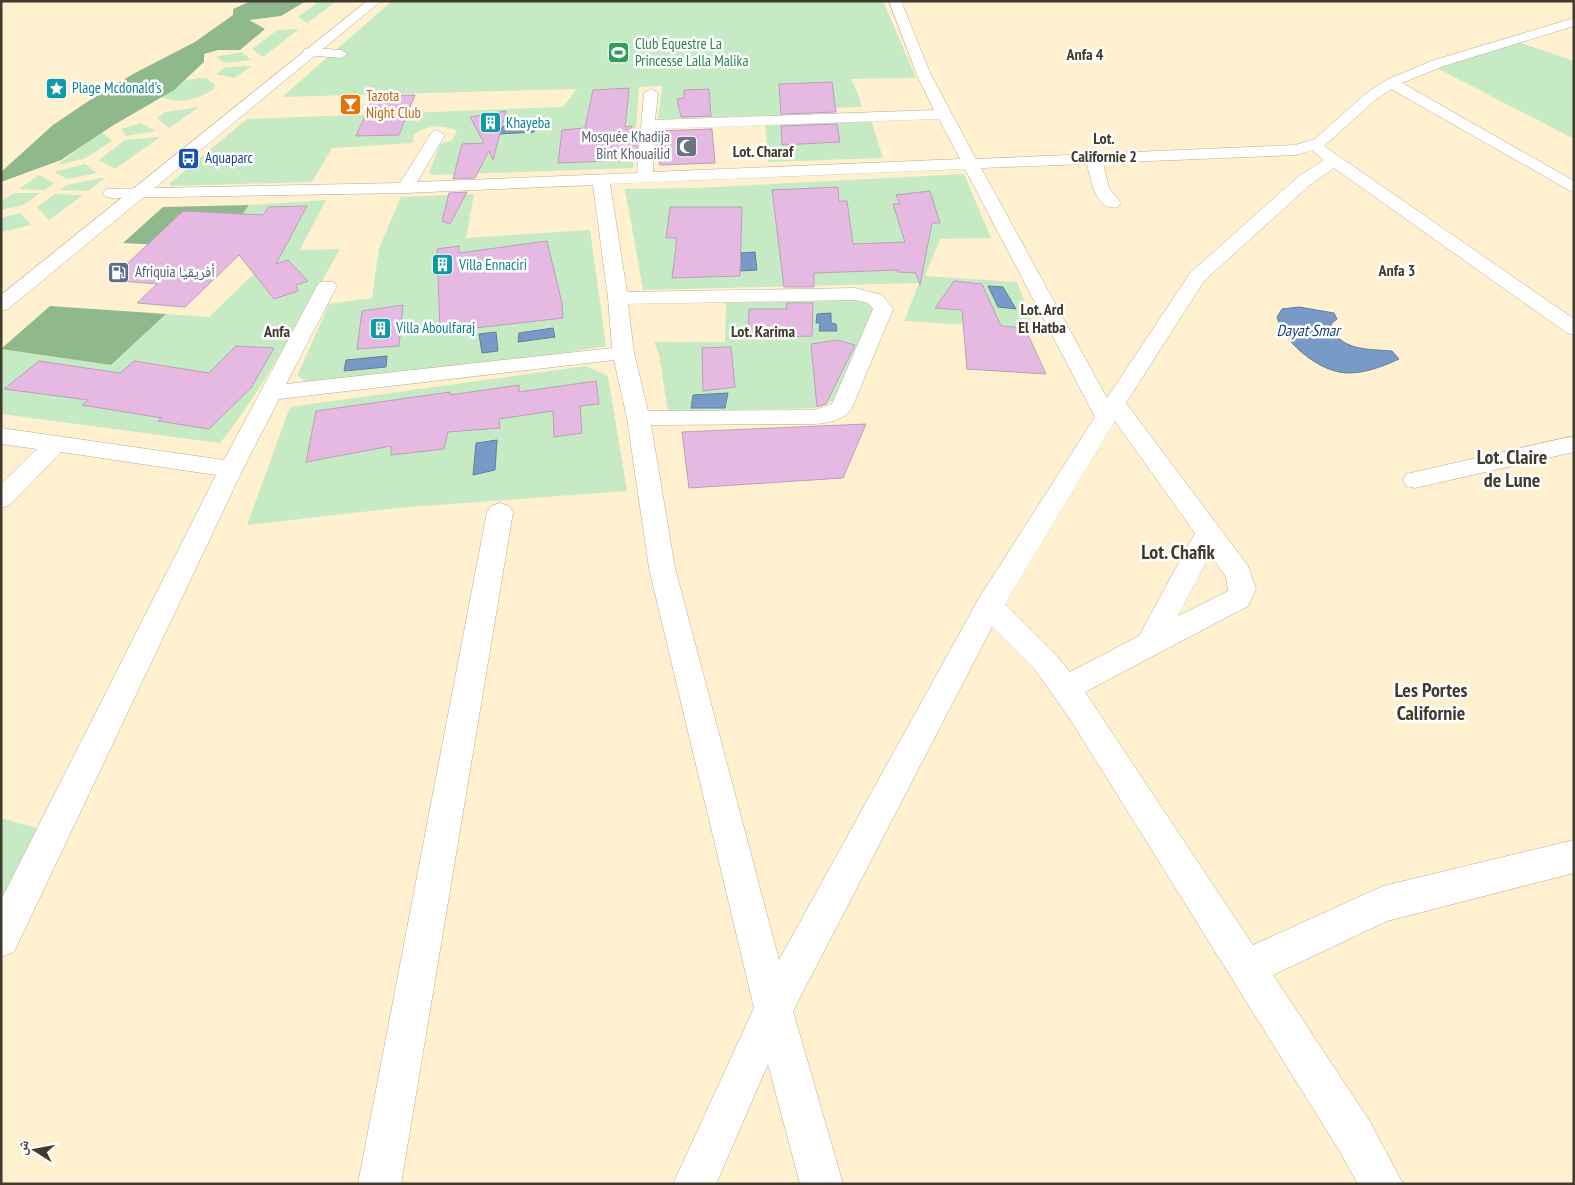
<svg xmlns="http://www.w3.org/2000/svg" width="1575" height="1185" font-family="'PT Sans Narrow','Noto Naskh Arabic',sans-serif">
	<rect width="100%" height="100%" fill="#fff0d0"/>
	<path fill="#c6ebc4" d="M337 1 307 23 298 17 318 2Z
		M392 1H883L916 78 851 79 860 98 861 107 811 109 812 114 658 119 662 86 639 87 633 168 434 175 429 173 440 144 452 140 457 131C444 124 425 125 414 135L413 143 332 148 312 182 170 186V183L247 119 563 107 577 89 282 97Z
		M299 29 263 57 252 49 277 30Z
		M1515 41 1574 61V139L1433 66Z
		M242 52 251 60 225 63 215 57Z
		M252 66 234 78 216 74 226 67Z
		M198 78H206L215 85 214 89C199 99 179 105 162 97L184 81Z
		M199 107 169 128 157 118 165 112Z
		M871 119 883 158 768 162 765 124Z
		M141 123 156 131 126 136 121 129Z
		M102 132 112 141 84 159 57 165Z
		M160 137 115 169 99 160 125 140Z
		M85 164 97 173 67 179 54 172Z
		M964 174 991 238 940 239 925 276 1017 282 1035 329 904 321 919 283 643 290 625 189 696 188Z
		M39 175 54 183 45 190 19 189Z
		M106 177 88 191 60 190 67 185Z
		M14 193H40L23 205 1 210V201Z
		M55 194 83 195 49 220 37 207Z
		M474 194 466 238 590 230 606 346 512 361 309 383 297 376 329 304 372 298 379 248 401 197Z
		M326 200 300 250 340 249C302 315 267 384 220 443L1 414V349L111 365 166 314 209 317 275 253 218 248 249 205Z
		M20 213 31 225 1 232V218Z
		M855 298 875 306 833 401 814 408 668 412 659 354 654 342H725L726 303Z
		M586 366 608 376 627 491 397 508 247 525 290 407Z
		M1 818 53 833 1 924Z"/>
	<path fill="#8fb88d" d="M251 1H306L281 16 249 20 265 29 240 50H218L204 54V62L174 90 112 126 61 160 1 182V172L53 125 87 102 133 74 195 42 233 15V9Z
		M249 205 218 248 123 243 163 207Z
		M50 306 166 314 111 365 1 349Z"/>
	<path fill="#779ac6" stroke="#677e99" d="M537 124 534 132 500 134 502 127 507 125Z
		M755 252 757 270 740 271 741 253Z
		M988 286 1003 287 1016 309 998 307Z
		M1299 307 1334 313 1337 319 1332 323 1330 329C1346 351 1367 349 1392 351L1399 359C1382 367 1358 376 1339 372 1314 367 1283 341 1277 317L1282 309Z
		M831 313V323L836 324 837 331H819L820 323H816L817 314Z
		M553 328 555 337 518 342 519 333Z
		M496 332 498 351 482 353 479 334Z
		M387 356 386 367 344 371 346 360Z
		M728 393 725 408H691L693 395Z
		M497 440 495 470 473 475 476 443Z"/>
	<path fill="#e6b9e3" stroke="#b9a0b8" d="M832 82 836 112 781 114 779 84Z
		M629 88 625 127 632 126 631 130 639 129 636 160 558 163 562 130 585 128 593 90Z
		M709 89 711 116 681 117 677 99 684 98V90Z
		M415 95 399 135 356 136 374 96Z
		M506 111 493 160 489 151 475 178 453 179 462 144 484 143 470 117Z
		M837 124 840 142 782 145 781 126Z
		M712 129 715 163 660 165 659 160H655L657 131Z
		M838 187 839 201H847L853 244 905 242 893 204H900L896 195 930 191 940 223H932L920 285 916 273 898 272V270L814 273V287H784L772 190Z
		M467 192 450 224 442 221 449 193Z
		M307 206 276 264 288 260 308 281 296 285 298 291 274 299 239 255 185 307 137 303 157 284 110 280 183 211 263 215 269 207Z
		M670 207H742L740 276 672 278 677 238H666Z
		M547 241 562 303 563 318 440 332 437 249 459 246V253Z
		M954 281 982 284 1001 326 1025 328 1046 374 967 369 962 310 935 308Z
		M786 303H813L812 336 748 338 749 309H787Z
		M403 305 399 346 357 349 362 311Z
		M837 340 855 345 826 404 817 407 811 344Z
		M236 346 274 348 251 388 209 429 158 421 162 418 82 405 88 400 4 389 39 361 120 373 134 361 209 373Z
		M731 347 735 387 703 391 702 348Z
		M596 381 599 404 580 406 582 433 554 437 553 411 499 419 500 428 448 432 444 449 391 455V446L306 462 316 411 450 392V395L519 385V392Z
		M866 424 843 478 689 488 682 432Z"/>
	<g fill="none" stroke-linecap="round" stroke-linejoin="round">
		<defs>
			<path id="street" d="M889 1H901L931 75 976 159 1295 145 1315 139 1364 95 1386 80 1434 60 1574 18V26L1444 66 1402 83 1574 181V193L1391 89 1374 101 1324 146 1574 319V335L1567 333 1334 168 1311 184 1204 281 1126 403 1248 566 1256 589 1248 606 1085 692 1253 945 1383 886 1574 840V873L1387 921 1273 975 1369 1120 1403 1184H1358L1339 1150 1070 719 1036 671 992 627 793 1011 843 1184H800L768 1064 716 1184H673L754 1008 649 568 627 418 614 360 279 399 243 469 14 952 1 957V900L216 475 61 452 10 505 1 508V484L37 449 1 444V428L224 460 317 286 320 282H334L337 286 286 384 612 348 608 298 593 185 405 193 112 198 106 197 103 193 106 189 400 183 432 132 437 130 445 135 417 182 637 173 644 93 651 89 658 93 655 120 934 110 917 75ZM939 119 960 159 653 172 655 129ZM1312 150 1324 160 1299 176 1190 273 1107 398 981 168 1087 164C1091 180 1096 212 1118 207L1121 203 1109 188 1103 163 1296 155ZM965 169 1095 417 979 598 779 960 675 568 651 425 815 424C829 423 844 420 852 408L893 309 882 295 855 288 627 292 610 184ZM855 300 868 303 873 309 832 404 815 410 648 411 634 353 628 304ZM1115 421 1195 533 1139 636 1070 672 1056 655 1005 604ZM1210 554 1226 577 1228 591 1178 616Z
				M310 48 341 50 348 54 341 58 305 55 303 52 305 49Z
				M1574 436V452L1415 488 1406 486 1403 480 1406 474 1415 472Z
				M500 503 509 506 513 512 401 1184H358L487 512 491 506Z"/>
			<path id="highway" d="M367 1H381L8 309 1 311V295Z"/>
		</defs>
		<use href="#street" stroke="#bbad8f" stroke-width="1"/>
		<use href="#highway" stroke="#bbad8f" stroke-width="1"/>
		<use href="#street" fill="#fff" fill-rule="evenodd"/>
		<use href="#highway" fill="#fff" fill-rule="evenodd"/>
	</g>
	<defs>
		<symbol id="stadium-square" viewBox="-11 -11 22 22"><rect x="-9" y="-9" width="18" height="18" rx="4" fill="#2e9e5b" stroke="#fff"/><path d="M0-5a6.5 5 0 1 0 0 10a6.5 5 0 1 0 0-10ZM-3.5-1.8h7v3.6h-7Z" fill="#fff"/></symbol>
		<symbol id="sight-square" viewBox="-11 -11 22 22"><rect x="-9" y="-9" width="18" height="18" rx="4" fill="#0f9aa8" stroke="#fff"/><path d="M0-6L1.8-2.2L6-1.7L2.9 1.2L3.7 5.4L0 3.3L-3.7 5.4L-2.9 1.2L-6-1.7L-1.8-2.2Z" fill="#fff"/></symbol>
		<symbol id="bar-square" viewBox="-11 -11 22 22"><rect x="-9" y="-9" width="18" height="18" rx="4" fill="#e8710a" stroke="#fff"/><path d="M-6-5H6L.8 .8V4.5H3.5V6h-7V4.5H-.8V.8Z" fill="#fff"/></symbol>
		<symbol id="building-square" viewBox="-11 -11 22 22"><rect x="-9" y="-9" width="18" height="18" rx="4" fill="#0f9aa8" stroke="#fff"/><path d="M-4-6H4V6H1V3H-1V6H-4ZM-2.5-4.3h1.7v1.8h-1.7ZM.8-4.3h1.7v1.8H.8ZM-2.5-1h1.7V.8h-1.7ZM.8-1h1.7V.8H.8Z" fill="#fff"/></symbol>
		<symbol id="mosque-square" viewBox="-11 -11 22 22"><rect x="-9" y="-9" width="18" height="18" rx="4" fill="#6b7280" stroke="#fff"/><path d="M3.5-4.9A6 6 0 1 0 3.5 4.9A5 5 0 1 1 3.5-4.9Z" fill="#fff"/></symbol>
		<symbol id="bus-square" viewBox="-11 -11 22 22"><rect x="-9" y="-9" width="18" height="18" rx="4" fill="#1a4fb4" stroke="#fff"/><path d="M-5-6H5V4H4V6H2V4H-2V6H-4V4H-5ZM-3.5-4V0h7V-4ZM-3.5 1.2v1.5H-2V1.2ZM2 1.2v1.5H3.5V1.2Z" fill="#fff"/></symbol>
		<symbol id="fuel-square" viewBox="-11 -11 22 22"><rect x="-9" y="-9" width="18" height="18" rx="4" fill="#5c6f8a" stroke="#fff"/><path d="M-5.5-6h7V0h2V4h1.3V-2.5L3-4.5l.8-.8L6-3V5H2.5V1h-1V6h-7ZM-4.2-4.7v3.2H.2V-4.7Z" fill="#fff"/></symbol>
	</defs>
	<g fill-rule="evenodd">
		<use href="#stadium-square" x="606" y="40" width="25" height="25"/>
		<use href="#sight-square" x="44" y="76" width="25" height="25"/>
		<use href="#bar-square" x="338" y="92" width="25" height="25"/>
		<use href="#building-square" x="478" y="110" width="25" height="25"/>
		<use href="#mosque-square" x="674" y="134" width="25" height="25"/>
		<use href="#bus-square" x="176" y="146" width="25" height="25"/>
		<use href="#building-square" x="430" y="252" width="25" height="25"/>
		<use href="#fuel-square" x="106" y="260" width="25" height="25"/>
		<use href="#building-square" x="368" y="316" width="25" height="25"/>
	</g>
	<g text-anchor="middle" stroke-width="5" stroke-linejoin="round" paint-order="stroke">
		<g font-size="15" fill="#27864d" stroke="#fff" text-anchor="start">
			<text x="635" y="49">Club Equestre La<tspan x="635" dy="17">Princesse Lalla Malika</tspan></text>
		</g>
		<g font-size="15" fill="#0d838f" stroke="#fff" text-anchor="start">
			<text x="72" y="93">Plage Mcdonald's</text>
			<text x="506" y="128">Khayeba</text>
			<text x="459" y="270">Villa Ennaciri</text>
			<text x="396" y="333">Villa Aboulfaraj</text>
		</g>
		<g font-size="15" fill="#c56008" stroke="#fff" text-anchor="start">
			<text x="366" y="101">Tazota<tspan x="366" dy="17">Night Club</tspan></text>
		</g>
		<g font-size="15" fill="#5b616d" stroke="#fff" text-anchor="end">
			<text x="670" y="142">Mosquée Khadija<tspan x="670" dy="17">Bint Khouailid</tspan></text>
		</g>
		<g font-size="15" fill="#164399" stroke="#fff" text-anchor="start">
			<text x="205" y="163">Aquaparc</text>
		</g>
		<g font-size="15" fill="#4e5e75" stroke="#fff" text-anchor="start">
			<text x="135" y="277">Afriquia أفريقيا</text>
		</g>
		<g font-size="16" font-weight="bold" fill="#413b2f" stroke="#fff">
			<text x="1085" y="60">Anfa 4</text>
			<text x="1104" y="144">Lot.<tspan x="1104" dy="18">Californie 2</tspan></text>
			<text x="763" y="157">Lot. Charaf</text>
			<text x="1397" y="276">Anfa 3</text>
			<text x="1042" y="315">Lot. Ard<tspan x="1042" dy="18">El Hatba</tspan></text>
			<text x="277" y="337">Anfa</text>
			<text x="763" y="337">Lot. Karima</text>
		</g>
		<g font-size="16" font-style="italic" fill="#124279" stroke="#fff">
			<text x="1308" y="336">Dayat Smar</text>
		</g>
		<g font-size="20" font-weight="bold" fill="#413b2f" stroke="#fff">
			<text x="1512" y="464">Lot. Claire<tspan x="1512" dy="23">de Lune</tspan></text>
			<text x="1178" y="559">Lot. Chafik</text>
			<text x="1431" y="697">Les Portes<tspan x="1431" dy="23">Californie</tspan></text>
		</g>
	</g>
	<rect width="1575" height="1185" fill="none" stroke="#413b2f" stroke-width="5"/>
	<g transform="translate(35 1150) rotate(281)" stroke="#ffffff" stroke-width="4" paint-order="stroke">
	<path d="M0-4L9 19L0 12L-9 19Z" fill="#413b2f"/>
	<text y="-8" font-size="14" font-weight="bold" text-anchor="middle" fill="#413b2f">ش</text>
	</g>
</svg>
